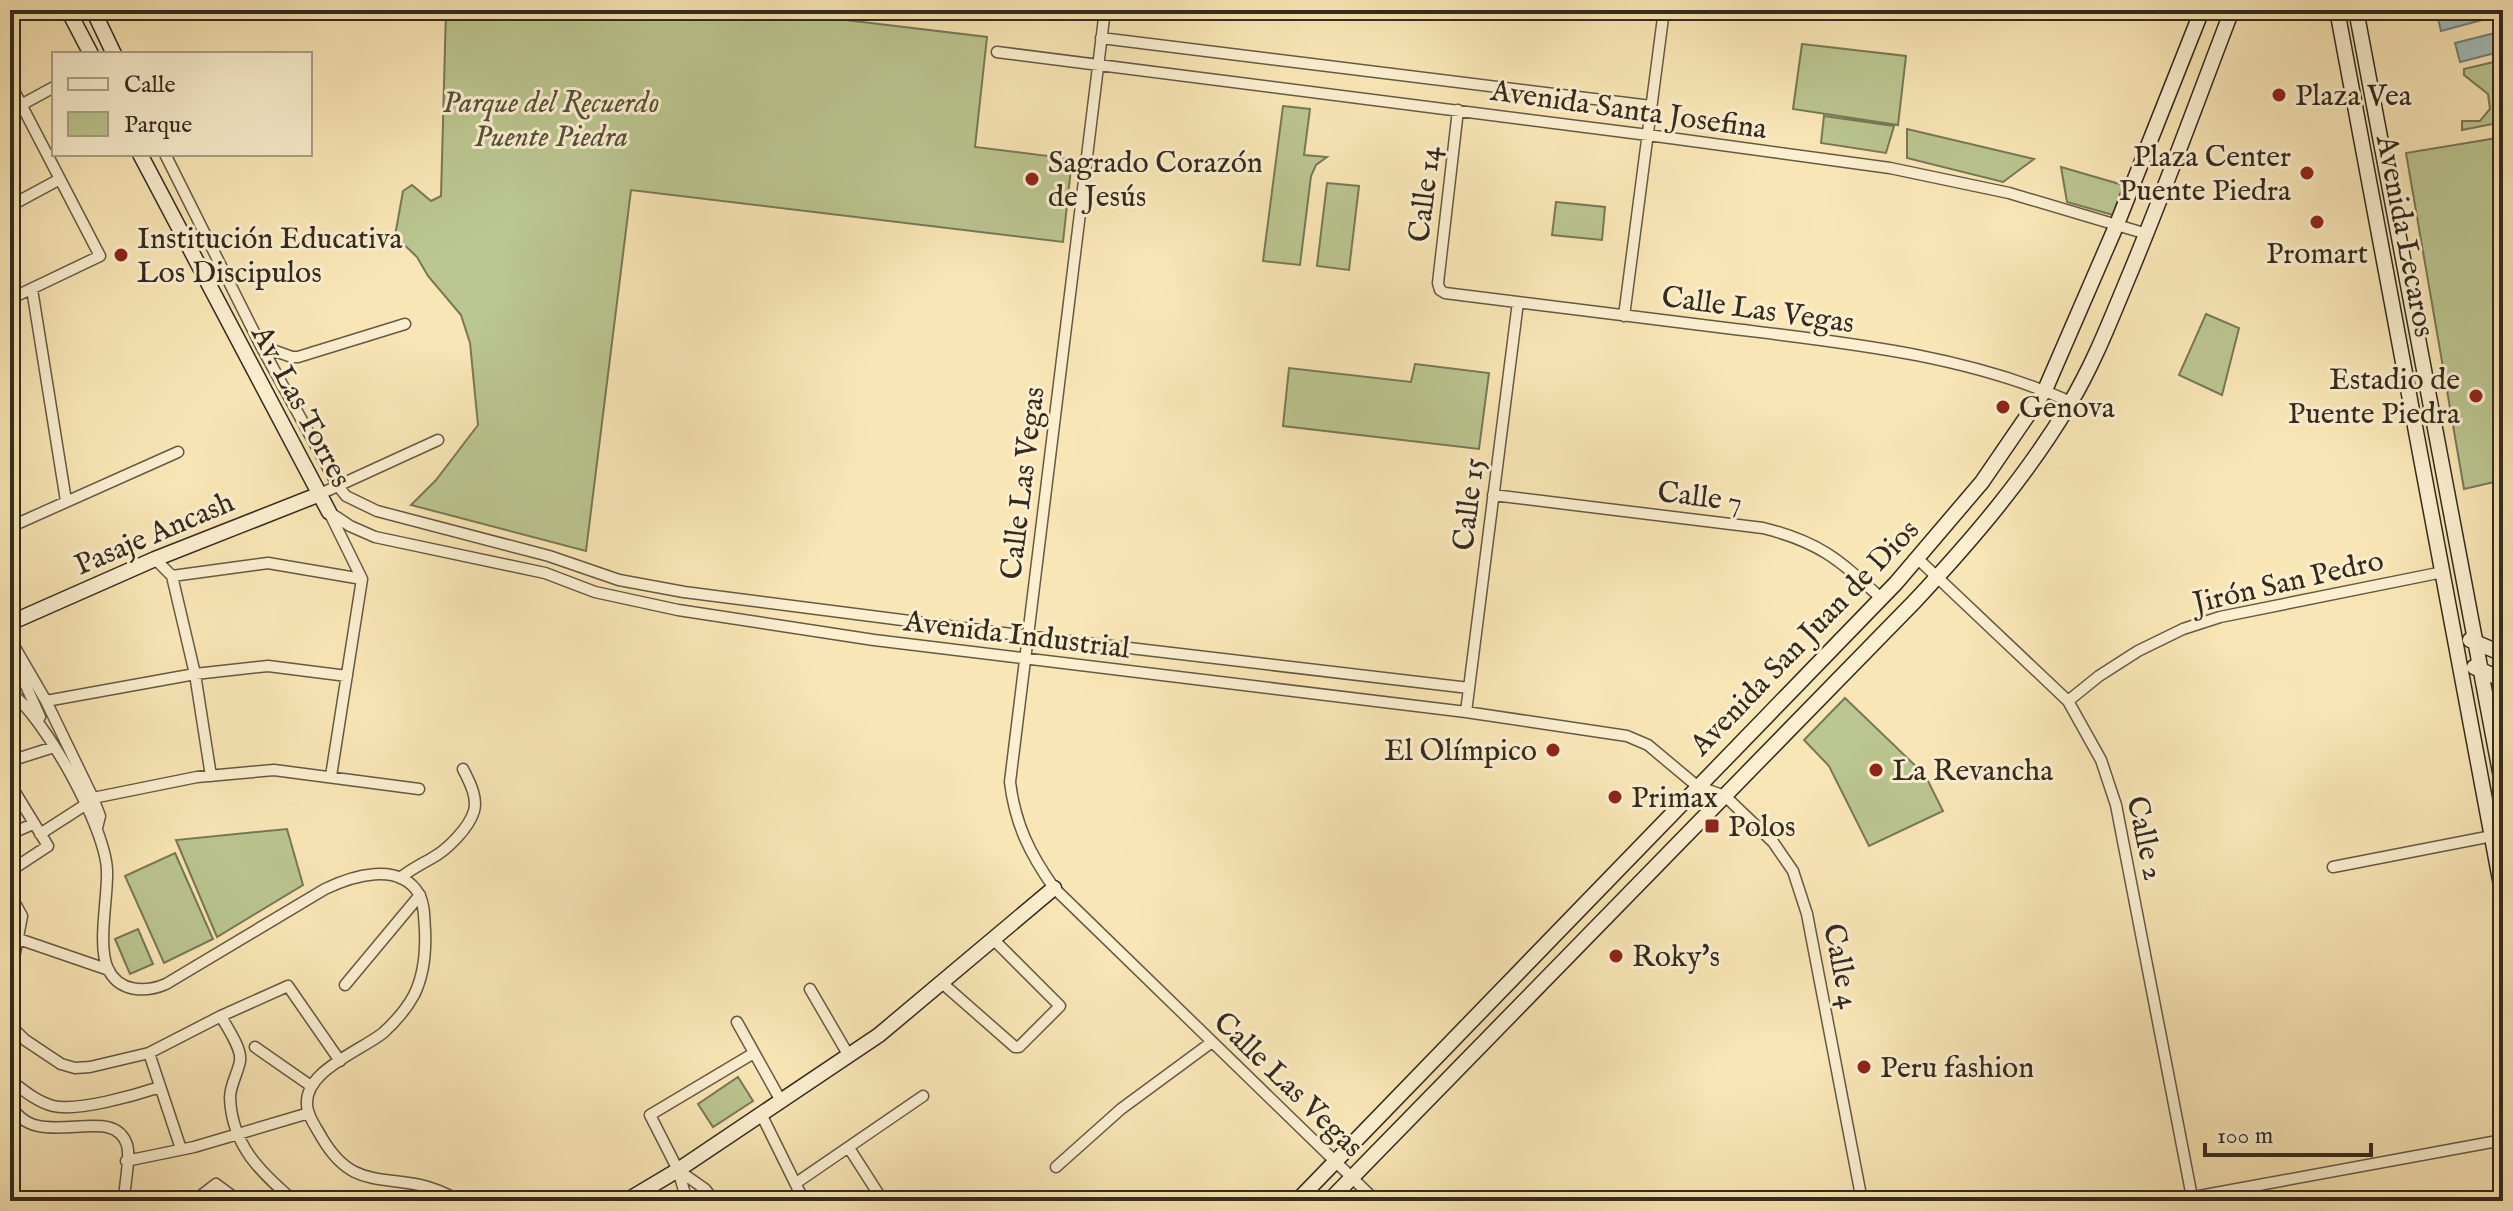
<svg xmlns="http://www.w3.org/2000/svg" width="2513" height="1211" font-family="'IM FELL English',serif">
	<rect width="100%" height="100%" fill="#f9e6b6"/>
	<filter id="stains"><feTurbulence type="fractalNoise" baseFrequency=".0025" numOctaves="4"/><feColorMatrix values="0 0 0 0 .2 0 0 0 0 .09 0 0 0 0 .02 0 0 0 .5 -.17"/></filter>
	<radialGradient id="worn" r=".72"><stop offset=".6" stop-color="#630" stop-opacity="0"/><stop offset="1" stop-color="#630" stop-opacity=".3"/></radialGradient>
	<path fill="#bbc690" stroke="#787857" stroke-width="2" d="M446 10H762L987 37 975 147 1072 159 1063 242 631 190 586 551 411 505 436 480 478 425 470 343 461 315 428 276 417 257 395 236 403 191 412 185 431 201 441 196Z
		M2492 10H2503V122L2462 130V121H2480L2490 109 2488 94 2464 75V69L2502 60Z
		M1802 44 1906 56 1898 125 1793 109Z
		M1283 106 1310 109 1304 155 1327 157 1316 165 1311 176 1300 265 1263 261Z
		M1824 116 1894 126 1886 153 1821 143Z
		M1907 129 2034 159 2003 182 1907 158Z
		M2503 137V480L2464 489 2406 153Z
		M2061 167 2123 185 2113 215 2067 202Z
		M1327 183 1359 186 1349 270 1317 266Z
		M1556 202 1605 207 1602 240 1552 235Z
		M2206 314 2239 328 2222 395 2179 375Z
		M1415 364 1489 373 1479 449 1283 426 1289 368 1411 382Z
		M1845 698 1925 775 1943 811 1869 846 1829 766 1804 740Z
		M287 829 303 885 217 937 176 840Z
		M175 853 213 939 164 963 125 876Z
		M138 929 153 964 130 974 115 939Z
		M738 1077 753 1101 713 1127 698 1104Z"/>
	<path fill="#a1bdb8" stroke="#75827a" stroke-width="2" d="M2436 10H2492L2493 17 2441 31Z
		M2495 33 2499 52 2460 62 2455 43Z"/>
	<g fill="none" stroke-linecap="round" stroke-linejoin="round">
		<defs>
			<path id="street" d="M1105 10 1010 782C1015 824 1030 854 1054 888L1376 1201
				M1101 38 1651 106
				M997 52 1648 135 1890 168 2009 193 2147 234
				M10 83 100 256 10 299
				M1458 110 1438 283 1440 290 1445 293C1541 305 1638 317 1734 329 1848 343 1966 355 2071 402
				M10 111 54 87
				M165 154 261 346 338 486 346 496 377 511 549 556 619 580 684 592 1027 636 1469 688
				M10 206 60 179
				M32 289 66 501
				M1624 316 1664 10
				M261 346 292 357H298L405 324
				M320 494 438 440
				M1493 495 1763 528C1820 542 1839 560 1881 598
				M329 512 350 526 375 537 545 573 595 592 678 610 874 640 1466 712 1627 736 1648 745 1697 786 1725 796 1773 842 1793 871 1807 914 1862 1201
				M330 514 362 579 331 776
				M10 527 178 452
				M155 559 172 576 268 563 362 579
				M1918 559 2068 701 2101 760 2116 805 2192 1197
				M172 576 195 674 211 776
				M10 639 46 701 93 798 100 816 97 828
				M10 650 40 717
				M10 692C45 718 106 828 107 871 108 898 97 945 108 969 119 992 145 993 166 984L325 889C352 876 399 861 419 894 425 905 424 919 425 930 426 953 424 975 414 995 406 1010 395 1022 383 1033 359 1052 298 1073 308 1111 311 1121 317 1129 322 1138 350 1185 374 1176 420 1185 434 1188 447 1194 460 1201
				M46 701 195 674 268 666 347 676
				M2068 701 2099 676 2138 651 2183 629 2220 617 2443 572
				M1466 712 1518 302
				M10 761 54 747
				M10 784 48 846 10 871
				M93 798 197 777 274 770 419 789
				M10 834 33 824
				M40 834 85 805
				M2333 867 2492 836
				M400 878C410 870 420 865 432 858 447 850 469 828 474 811 478 797 469 781 463 769
				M10 894 22 916 10 979
				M10 936 109 970
				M942 983 1015 1047H1019L1060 1006 994 940
				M345 985 420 895
				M810 989 849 1056
				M221 1016C227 1028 242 1048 240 1061 238 1073 230 1085 230 1098 232 1145 260 1172 294 1201
				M737 1022 781 1101
				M10 1025 25 1040 61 1064 75 1068 90 1067 149 1053 221 1016 288 986 340 1061
				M255 1047 311 1086
				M149 1053 181 1149
				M10 1080C23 1090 37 1102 53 1106 77 1112 136 1095 160 1087
				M10 1103C34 1156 113 1100 127 1145 131 1157 124 1187 124 1201
				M761 1114 804 1201
				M849 1148 883 1201
				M126 1161 194 1147 309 1113
				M1056 1167 1121 1109 1212 1042
				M678 1170 705 1189 714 1201
				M796 1183 923 1096
				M194 1201 216 1184 239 1201
				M687 1201 678 1170 650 1115 754 1053
				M2172 1201 2503 1140"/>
			<path id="secondary" d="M68 10 91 54
				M93 10 114 54
				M2337 10 2503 896
				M2356 10 2503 788
				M140 154 329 512
				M10 623 155 559 320 494
				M2470 640 2503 654
				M2474 667 2503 680
				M626 1201 678 1170 879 1035 1054 888
				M1297 1201 1896 583 1982 482 2045 390 2117 224 2202 10
				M1329 1201 1915 601C1972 540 2026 477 2069 405 2092 367 2109 324 2126 283 2164 193 2197 101 2232 10"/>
		</defs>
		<use href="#street" stroke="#655944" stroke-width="13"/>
		<use href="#secondary" stroke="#342a1e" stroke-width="17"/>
		<use href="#street" stroke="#fbefd0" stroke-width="10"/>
		<use href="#secondary" stroke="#fbefd0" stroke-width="14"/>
	</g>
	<g fill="#8f2418" stroke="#fbefd0" stroke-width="3">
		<circle cx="2279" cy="95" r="8"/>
		<circle cx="2307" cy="173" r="8"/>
		<circle cx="1032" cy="179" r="8"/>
		<circle cx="2317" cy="222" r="8"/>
		<circle cx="121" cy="255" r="8"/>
		<circle cx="2476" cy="396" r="8"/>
		<circle cx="2003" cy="407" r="8"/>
		<circle cx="1553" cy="750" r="8"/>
		<circle cx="1876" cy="770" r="8"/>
		<circle cx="1615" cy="797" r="8"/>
		<rect x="1704" y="818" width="16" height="16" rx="4"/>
		<circle cx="1616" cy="956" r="8"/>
		<circle cx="1864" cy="1067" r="8"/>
	</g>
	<g text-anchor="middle" stroke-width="6" stroke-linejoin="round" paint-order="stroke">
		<g font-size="30" fill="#342a1e" stroke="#fbefd0" text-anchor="start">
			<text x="2295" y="105">Plaza Vea</text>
			<text x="2291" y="166" text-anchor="end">Plaza Center<tspan x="2291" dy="34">Puente Piedra</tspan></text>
			<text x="1048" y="172">Sagrado Corazón<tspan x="1048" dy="34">de Jesús</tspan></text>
			<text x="137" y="248">Institución Educativa<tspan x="137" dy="34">Los Discipulos</tspan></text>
			<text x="2317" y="263" text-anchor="middle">Promart</text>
			<text x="2460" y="389" text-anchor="end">Estadio de<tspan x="2460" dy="34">Puente Piedra</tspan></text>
			<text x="2019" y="417">Genova</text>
			<text x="1537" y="760" text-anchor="end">El Olímpico</text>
			<text x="1892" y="780">La Revancha</text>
			<text x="1631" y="807">Primax</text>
			<text x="1728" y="836">Polos</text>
			<text x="1632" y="966">Roky's</text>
			<text x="1880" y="1077">Peru fashion</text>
		</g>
		<g font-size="30" font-style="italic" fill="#56513a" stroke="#fbefd0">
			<text x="551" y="112">Parque del Recuerdo<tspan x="551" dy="34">Puente Piedra</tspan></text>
		</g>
		<g font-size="30" fill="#342a1e" stroke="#fbefd0">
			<text transform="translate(1629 109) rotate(8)" y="10">Avenida Santa Josefina</text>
			<text transform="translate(1424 194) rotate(-83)" y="10">Calle 14</text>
			<text transform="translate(2406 236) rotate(79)" y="10">Avenida Lecaros</text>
			<text transform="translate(1758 309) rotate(8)" y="10">Calle Las Vegas</text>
			<text transform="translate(302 406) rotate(62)" y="10">Av. Las Torres</text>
			<text transform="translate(1022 483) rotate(-83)" y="10">Calle Las Vegas</text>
			<text transform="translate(1700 496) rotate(7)" y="10">Calle 7</text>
			<text transform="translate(1468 504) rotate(-83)" y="10">Calle 15</text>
			<text transform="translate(154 533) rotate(-23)" y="10">Pasaje Ancash</text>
			<text transform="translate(2288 581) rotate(-13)" y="10">Jirón San Pedro</text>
			<text transform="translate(1017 634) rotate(7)" y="10">Avenida Industrial</text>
			<text transform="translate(1804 637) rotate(-46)" y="10">Avenida San Juan de Dios</text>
			<text transform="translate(2146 838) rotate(78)" y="10">Calle 2</text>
			<text transform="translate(1842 966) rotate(79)" y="10">Calle 4</text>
			<text transform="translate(1289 1084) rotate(44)" y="10">Calle Las Vegas</text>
		</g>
	</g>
	<rect width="2513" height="1211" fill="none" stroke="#f9e6b6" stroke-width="40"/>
	<rect x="12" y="12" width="2489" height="1187" fill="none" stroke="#342a1e" stroke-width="4"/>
	<rect x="20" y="20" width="2473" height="1171" fill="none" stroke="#342a1e" stroke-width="2"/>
	<rect x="52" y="52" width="260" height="104" fill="#fbefd0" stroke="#aba089" stroke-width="2"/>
	<rect x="68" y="78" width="40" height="12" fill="#fbefd0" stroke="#aba089" stroke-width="2"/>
	<text x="124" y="92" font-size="24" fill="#342a1e">Calle</text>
	<rect x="68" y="112" width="40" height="24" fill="#bbc690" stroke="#aba089" stroke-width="2"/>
	<text x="124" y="132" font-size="24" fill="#342a1e">Parque</text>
	<path d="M2205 1143v12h166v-12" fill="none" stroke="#342a1e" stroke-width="4"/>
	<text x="2217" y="1143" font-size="24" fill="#342a1e" stroke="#fbefd0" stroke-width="6" paint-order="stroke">100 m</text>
	<rect width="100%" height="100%" filter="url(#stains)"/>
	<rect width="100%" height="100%" fill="url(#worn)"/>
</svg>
